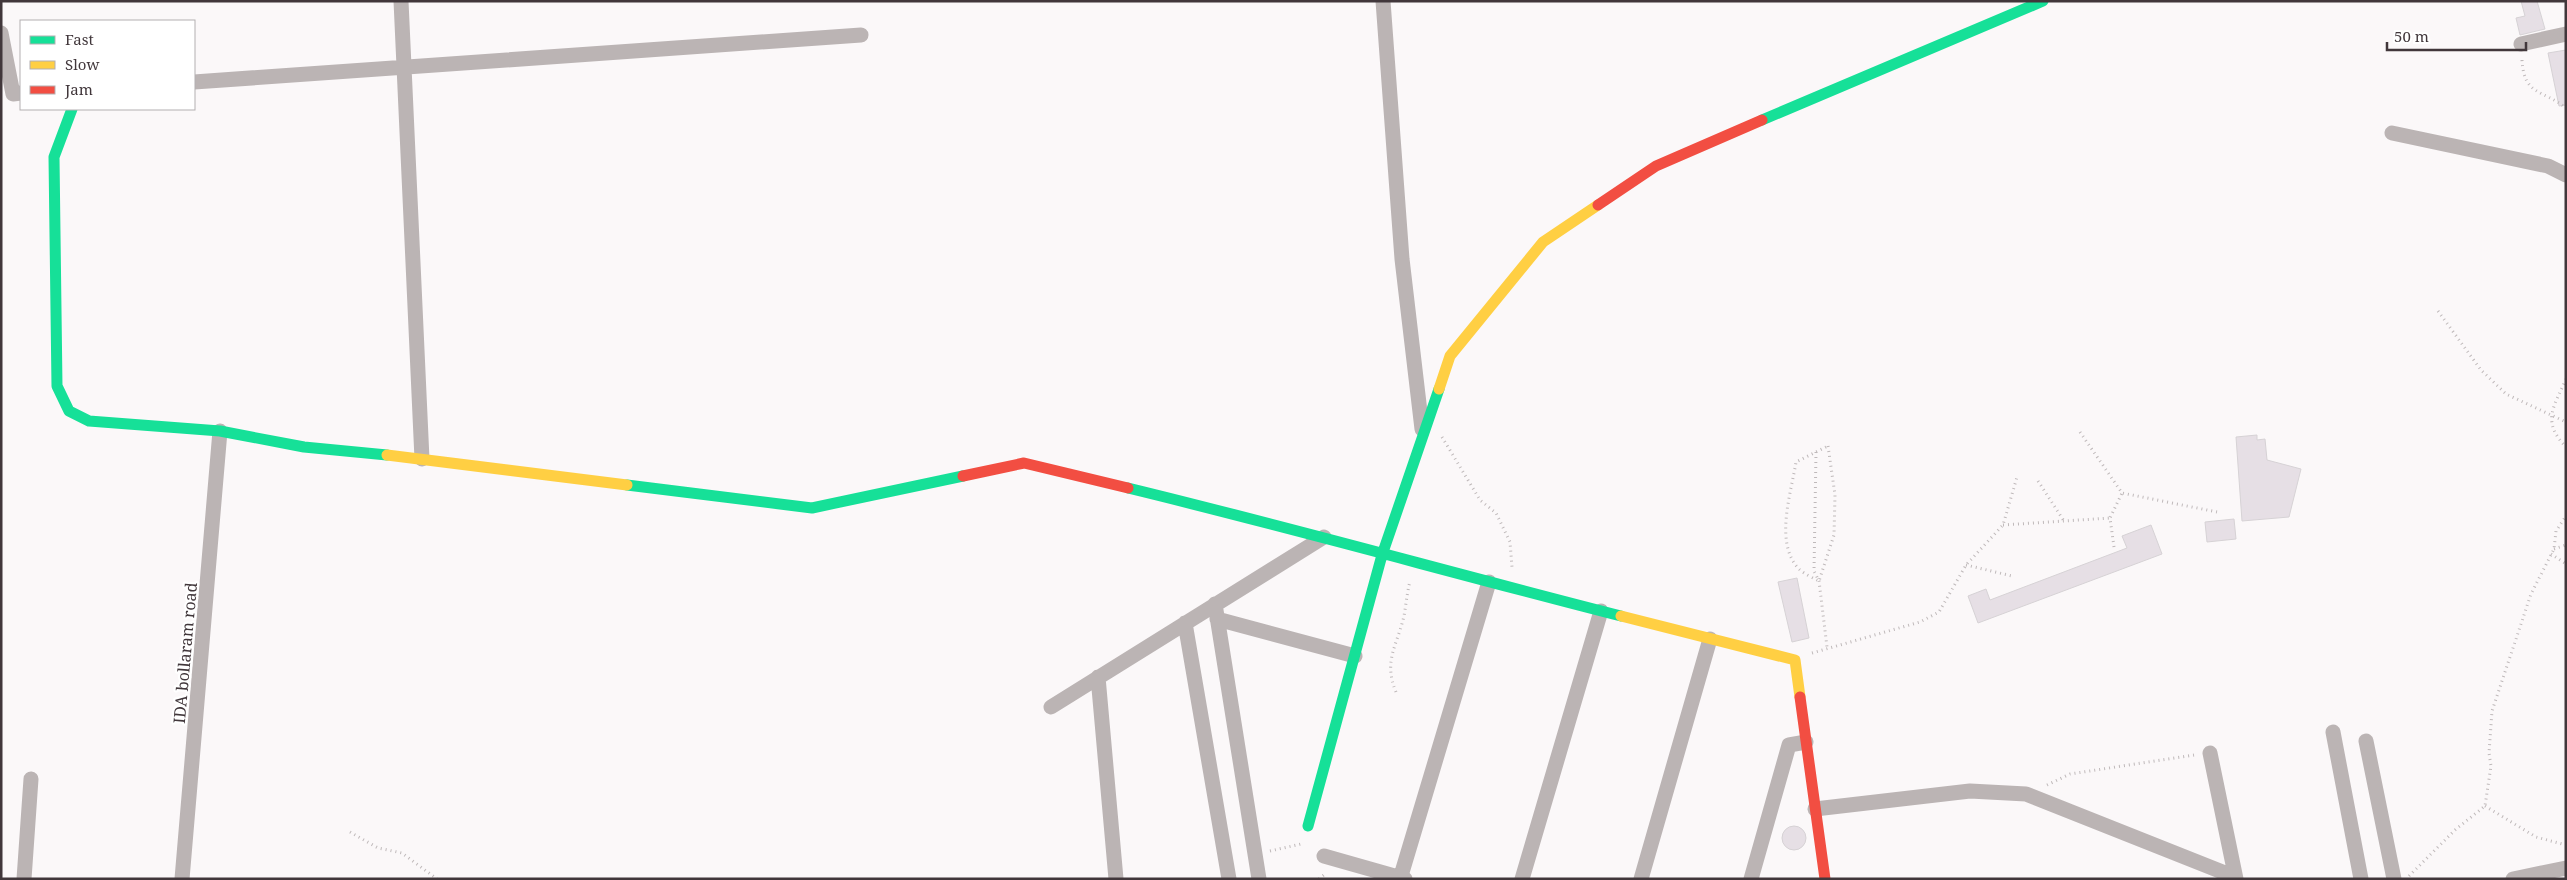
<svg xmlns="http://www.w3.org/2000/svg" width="2567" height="880" font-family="'Noto Serif',serif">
	<rect width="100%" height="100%" fill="#fbf8f9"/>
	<path fill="#e6dfe5" stroke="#d6d2d5" d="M2521 1H2537L2545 29 2520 35 2516 18 2525 16Z
		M2566 50V105L2559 106 2548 53Z
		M2257 435V440L2265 439 2267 460 2301 469 2289 517 2242 521 2236 437Z
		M2234 519 2236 539 2207 542 2205 522Z
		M2151 525 2162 554 1978 623 1968 596 1986 589 1990 600 2127 548 2122 536Z
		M1797 578 1809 638 1792 642 1778 582Z
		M1782 838a12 12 0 1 1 24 0a12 12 0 1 1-24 0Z"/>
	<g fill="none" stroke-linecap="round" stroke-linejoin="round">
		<path stroke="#bfb9ba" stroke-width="3" stroke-dasharray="1 4" stroke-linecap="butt" d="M2522 60C2524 96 2542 89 2566 108
			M2438 311 2481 370 2506 394 2566 422
			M2566 379C2554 407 2541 421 2566 447
			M2080 432 2122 493 2217 512
			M1442 437 1480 500 1496 513 1510 542 1512 567
			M1828 446 1835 495 1834 535 1819 581C1813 578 1804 574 1799 569 1774 543 1791 494 1796 462Z
			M1816 452 1814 571 1819 581 1827 647
			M2038 481 2064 521
			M2003 525 2110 518
			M2114 547 2110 518 2122 493
			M2554 549 2566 545
			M2551 554 2566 564
			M1966 565 2012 576
			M1812 653 1920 622 1939 612 1966 565 2003 525 2017 477
			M1396 692C1383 661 1397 646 1404 616 1406 605 1407 593 1410 581
			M2047 785 2070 774 2194 755
			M2485 806 2536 837 2566 845
			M350 832 378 848 402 853 437 879
			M1270 851 1301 844
			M2409 876 2455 830 2485 806 2491 766 2489 753 2492 711 2531 594 2554 549 2556 531 2566 516
			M1319 879 1326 873"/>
		<path stroke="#bbb4b4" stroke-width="15" d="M401 1 422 459
			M1383 1 1402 259 1422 429
			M1 33 13 94 21 93
			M2521 44 2566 34
			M194 82 861 35
			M2392 133 2548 166 2566 175
			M1215 604 1259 879
			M1217 619 1355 656
			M1185 623 1229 879
			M1098 677 1116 879
			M1051 707 1324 537
			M2333 732 2361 879
			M2366 741 2394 879
			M2210 753 2236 879
			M1815 809 1970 791 2026 794 2235 877
			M1324 856 1405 879
			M24 879 31 779
			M182 879 220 431
			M1400 879 1489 582
			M1522 879 1601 611
			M1641 879 1710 639
			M1751 879 1789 745 1806 742
			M2513 879 2566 868"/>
		<path stroke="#16e098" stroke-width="11" d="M72 109 54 157 57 386 69 411 89 421 220 431 304 447 387 455
			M1762 120 2043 1
			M627 485 812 508 963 476
			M1128 488C1293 528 1456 574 1621 616
			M1308 826 1382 555 1439 389"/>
		<path stroke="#ffcf43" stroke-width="11" d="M1439 389 1450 356 1543 242 1598 205
			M387 455 627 485
			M1621 616 1795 660 1800 697"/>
		<path stroke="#f24e42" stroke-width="11" d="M1598 205 1656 166 1762 120
			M963 476 1024 463 1128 488
			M1800 697 1825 879"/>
	</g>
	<g text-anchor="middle" stroke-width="4.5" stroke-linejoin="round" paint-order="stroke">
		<g font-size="16" fill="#41373b" stroke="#fff">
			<text transform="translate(185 653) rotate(-85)" y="6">IDA bollaram road</text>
		</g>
	</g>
	<rect width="2567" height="880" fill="none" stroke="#41373b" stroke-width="5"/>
	<rect x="20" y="20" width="175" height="90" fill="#ffffff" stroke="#b3afb1"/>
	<rect x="30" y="36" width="25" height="8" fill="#16e098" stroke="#b3afb1"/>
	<text x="65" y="45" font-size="15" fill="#41373b">Fast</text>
	<rect x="30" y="61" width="25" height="8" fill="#ffcf43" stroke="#b3afb1"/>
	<text x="65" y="70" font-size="15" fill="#41373b">Slow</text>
	<rect x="30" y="86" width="25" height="8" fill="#f24e42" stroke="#b3afb1"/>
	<text x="65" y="95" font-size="15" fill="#41373b">Jam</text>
	<path d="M2387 42v8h139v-8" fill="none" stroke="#41373b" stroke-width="2.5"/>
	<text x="2394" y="42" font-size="15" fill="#41373b" stroke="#ffffff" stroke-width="4" paint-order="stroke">50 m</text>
</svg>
